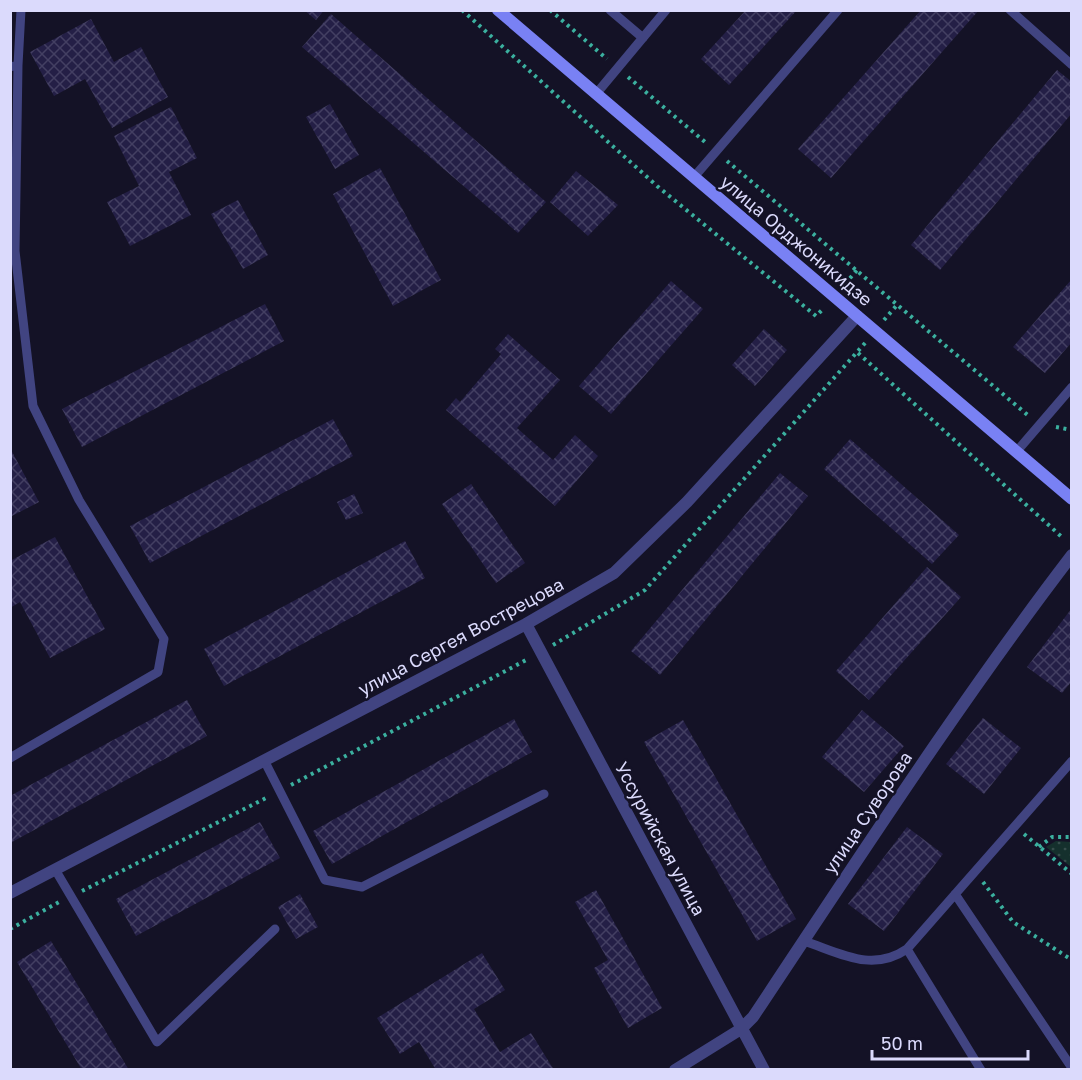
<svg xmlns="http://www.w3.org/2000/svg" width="1082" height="1080" font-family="'Golos Text',sans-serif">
	<defs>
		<pattern id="grass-dots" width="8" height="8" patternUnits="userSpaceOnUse" patternTransform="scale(1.5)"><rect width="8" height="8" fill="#15302d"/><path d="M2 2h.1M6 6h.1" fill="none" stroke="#364d4c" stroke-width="1.8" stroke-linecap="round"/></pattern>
		<pattern id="building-cross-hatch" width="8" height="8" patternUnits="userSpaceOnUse" patternTransform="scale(1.5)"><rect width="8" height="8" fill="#241f46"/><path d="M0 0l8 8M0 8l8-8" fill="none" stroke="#433f62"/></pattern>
	</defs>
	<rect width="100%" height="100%" fill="#141226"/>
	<path fill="url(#grass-dots)" d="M1056 841 1071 842V867L1046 847Z"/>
	<path fill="url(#building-cross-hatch)" d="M304 10H324L316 20Z
		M746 10H797L729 85 701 59Z
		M921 10H979L831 178 798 149Z
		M331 14 546 202 518 233 302 47Z
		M91 19 114 62 141 47 168 97 112 128 85 79 54 96 30 52Z
		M1057 70 1072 82V113L940 270 911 245Z
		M330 104 359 155 335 169 306 117Z
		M171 107 197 158 169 172 191 215 130 246 107 202 139 186 114 136Z
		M380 168 441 280 393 306 333 194Z
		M576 171 618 205 588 236 550 202Z
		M238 200 268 255 243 269 211 214Z
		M1072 279V342L1045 373 1013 347Z
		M671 281 703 309 611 414 579 386Z
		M265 304 284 341 82 447 62 409Z
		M764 329 787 350 755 386 732 365Z
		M508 334 560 380 517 428 553 460 575 435 598 456 555 506 446 410 456 398 460 402 501 354 495 349Z
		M333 419 353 456 150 563 130 526Z
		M850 439 959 535 932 564 824 469Z
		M10 448 39 502 10 517Z
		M780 473 808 496 660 675 631 651Z
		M471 484 525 563 496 583 442 504Z
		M354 494 363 513 346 520 337 502Z
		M55 537 105 629 50 658 20 602 10 608V561Z
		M405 541 425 578 224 686 204 649Z
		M927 567 961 597 869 700 836 671Z
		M1072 608V681L1062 693 1027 667Z
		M187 700 207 736 12 842 10 796Z
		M862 710 904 746 864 792 822 757Z
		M983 718 1021 748 984 794 946 764Z
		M514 719 532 752 332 864 313 831Z
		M683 720 796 919 757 941 644 742Z
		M260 822 280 858 136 936 116 899Z
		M907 827 943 854 884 931 848 904Z
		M596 890 662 1008 628 1028 594 968 608 960 575 902Z
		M300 894 318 927 296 939 278 907Z
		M51 941 129 1070H82L17 962Z
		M482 953 505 990 474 1009 500 1052 531 1033 554 1070H436L419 1042 400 1054 377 1018Z"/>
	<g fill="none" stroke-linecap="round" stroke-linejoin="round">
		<path stroke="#3bb09f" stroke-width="4" stroke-dasharray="3 4.5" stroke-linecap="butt" d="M462 10 657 186 816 316 824 308
			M550 10 607 59
			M628 77 705 142
			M727 161 1030 417
			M845 284 857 270
			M884 320 897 305
			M858 353 1063 538
			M1056 427 1072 430
			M553 645 645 590 866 342
			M291 785 528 659
			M1024 834 1072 874
			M1039 847 1052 837H1072
			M983 882 1013 922 1072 960
			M82 891 268 797
			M10 929 59 902"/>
		<path stroke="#414481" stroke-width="9" d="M610 10 643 38
			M1010 10 1072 65
			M10 67 18 65 21 10
			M596 94 666 10
			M694 177 838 10
			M1017 451 1072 387
			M10 758 158 672 164 639 79 500 33 406 15 251 18 65
			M265 762 325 880 362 887 544 794
			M56 871 157 1042 275 929
			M955 894 1072 1068
			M804 941C840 953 872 973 907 949L1072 761
			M907 949 981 1070"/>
		<path stroke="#414481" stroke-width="12" d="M526 624 764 1070
			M10 893 526 624 614 573 687 502 857 316
			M675 1070 741 1029 753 1017C857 861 958 704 1072 555"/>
		<path stroke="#7981f4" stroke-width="12" d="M498 10 1072 499"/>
	</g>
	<g text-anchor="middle" stroke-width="5" stroke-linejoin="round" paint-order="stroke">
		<g font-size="18" fill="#dbdafc" stroke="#141226">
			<text transform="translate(796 241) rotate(40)" y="6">улица Орджоникидзе</text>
			<text transform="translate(461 637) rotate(-28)" y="6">улица Сергея Вострецова</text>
			<text transform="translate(868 813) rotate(-56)" y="6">улица Суворова</text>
			<text transform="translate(660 839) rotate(62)" y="6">Уссурийская улица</text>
		</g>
	</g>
	<rect width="1082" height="1080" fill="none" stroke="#dbdafc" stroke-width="24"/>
	<path d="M872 1050v9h156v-9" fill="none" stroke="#dbdafc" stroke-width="3"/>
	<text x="881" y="1050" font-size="18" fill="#dbdafc" stroke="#141226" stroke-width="4.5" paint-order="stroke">50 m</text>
</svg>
